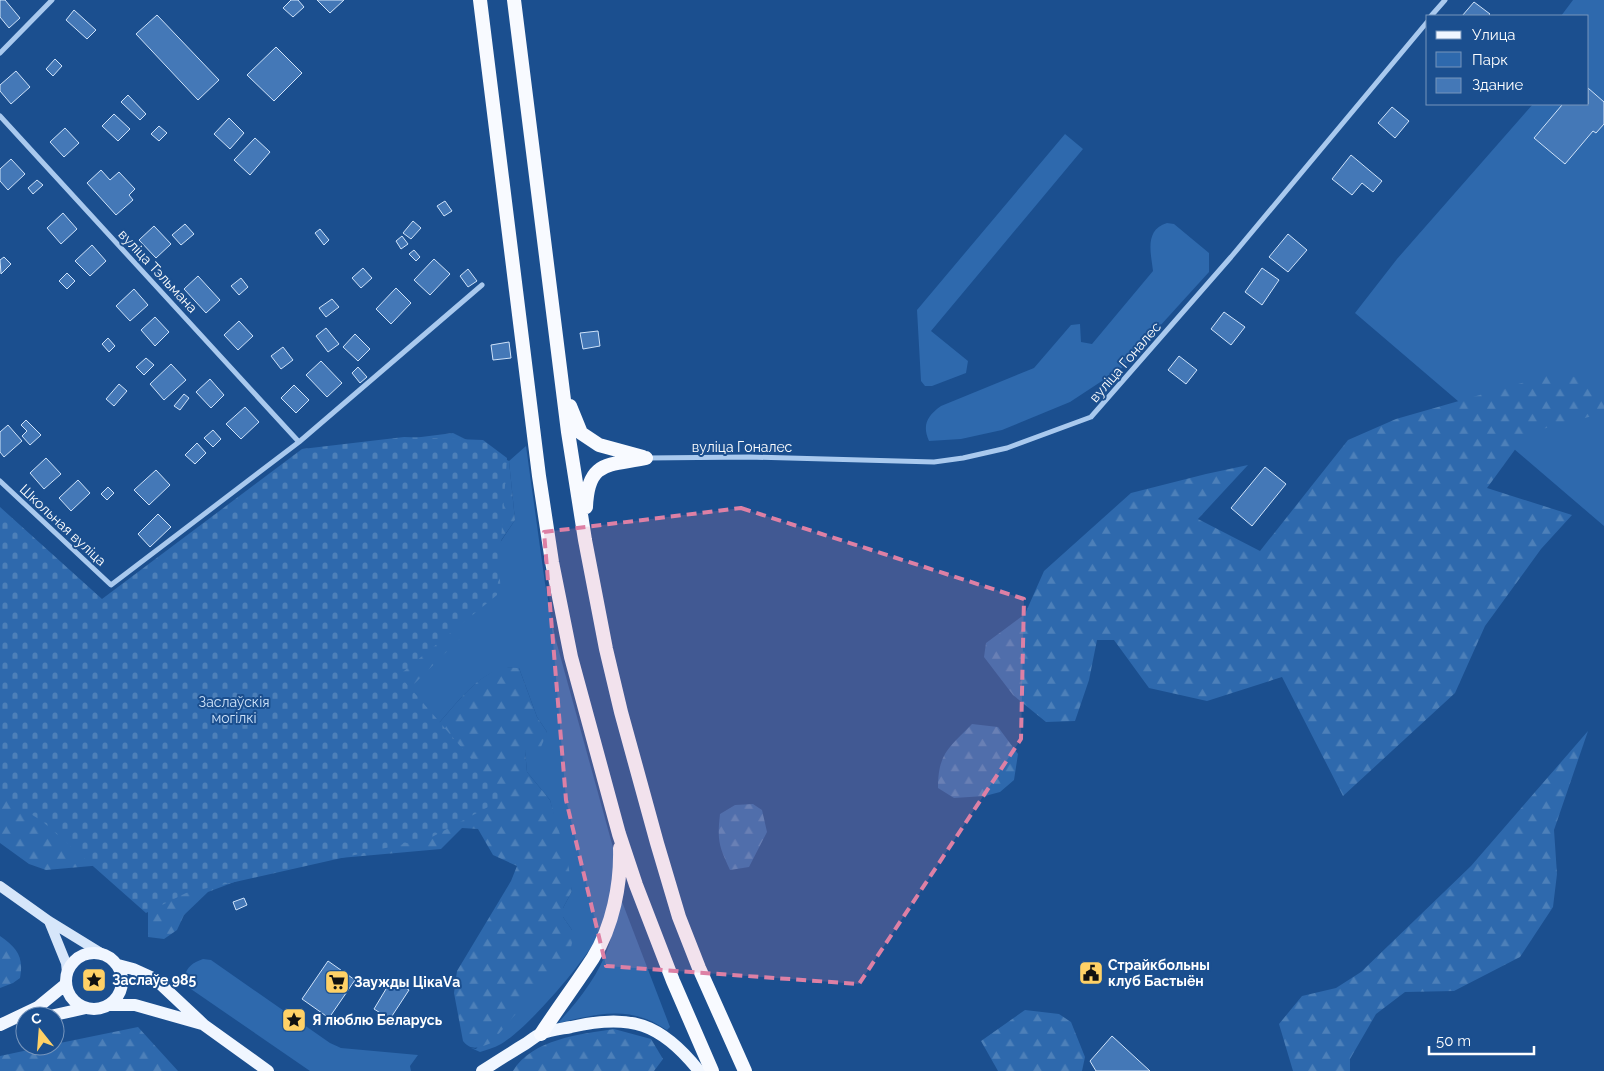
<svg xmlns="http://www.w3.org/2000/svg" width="1604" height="1071" font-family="Raleway,sans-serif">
	<defs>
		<pattern id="forest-firs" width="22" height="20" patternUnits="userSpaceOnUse" patternTransform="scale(1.25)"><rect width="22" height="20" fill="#2e69ad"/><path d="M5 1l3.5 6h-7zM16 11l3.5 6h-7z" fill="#4d80b9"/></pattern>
		<pattern id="cemetery-stones" width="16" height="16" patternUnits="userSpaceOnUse" patternTransform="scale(1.25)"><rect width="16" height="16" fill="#2e69ad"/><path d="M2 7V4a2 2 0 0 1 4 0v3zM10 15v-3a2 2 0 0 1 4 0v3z" fill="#4d80b9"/></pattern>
	</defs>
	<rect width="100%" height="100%" fill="#1b4f8f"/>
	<path fill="#2e69ad" d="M1573 0H1604V526L1355 313 1397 259 1533 104H1588V16H1561Z
		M1065 134 1083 149 931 331 968 361 966 373 932 386H925L921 381 917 310Z
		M1167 223 1174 224 1209 253V272L1109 382 1105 379 1070 402 1002 430 961 439 929 441C922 425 927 416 941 406L1034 368 1071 325 1080 324 1081 342 1092 344 1153 271C1151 253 1144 230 1167 223Z
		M526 446 545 583 555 637 614 851C615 880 610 910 597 937 584 963 526 1030 501 1044 494 1048 486 1050 480 1052L471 1048 476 1049 572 930 563 917V908L572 891 550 800 527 772 525 751 547 732 537 717 519 668C514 668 508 667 503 669 478 674 455 705 439 723L399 695 515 520 509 461Z
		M621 899 670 1027 667 1030C660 1026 651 1020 643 1018 615 1008 586 1017 558 1023 579 1000 599 975 609 945 614 930 614 914 621 899Z
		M203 959 211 960 330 1043 341 1048 418 1055 410 1066 411 1071H310L188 987 184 977C188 966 192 963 203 959Z"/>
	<path fill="url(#forest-firs)" d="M1560 372 1604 387V413L1527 433 1487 488 1572 515 1541 549 1485 626 1455 693 1343 796 1282 677 1207 701 1149 688 1114 640H1097L1089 680 1075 721 1046 722 1013 695 984 657 986 643 1025 614 1044 571 1131 493 1206 474 1248 465 1198 519 1260 551 1348 440 1396 419Z
		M453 433 509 461 515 520 498 545 501 598 412 686 399 695 439 723C455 705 479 673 503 668 508 667 514 668 519 668L537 717 547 732 541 747 525 751 527 772 550 800 568 862 572 891 563 908V917L572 930 573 939 571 947 555 968 491 1043C480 1047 472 1052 463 1041L454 993 457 971 511 881 517 866 493 855 478 829 462 828 441 849 295 862 279 865 208 892 184 915 177 930 164 939 148 937V908L103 865 46 870 29 864 0 843V690L302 452Z
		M972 724 998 727 1018 754 1014 780 1000 792 985 796 954 798 938 788C938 753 949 748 972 724Z
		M1588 731 1554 830 1557 874 1553 907 1520 957 1454 991 1405 992 1376 1014 1350 1059V1071H1293L1279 1024 1302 996 1336 988 1361 972 1471 866Z
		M753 804 762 810 767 832 749 867 730 870C719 846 717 841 720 814L735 805Z
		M0 936C17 948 24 956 20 978L13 983 0 988Z
		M1025 1010 1059 1014 1071 1022 1085 1057 1082 1071H998L981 1041Z
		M138 1027 178 1071H0V1056L47 1046H55V1044Z
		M614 1029 651 1039 663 1059 654 1071H513C532 1039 581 1034 614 1029Z"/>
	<path fill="url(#cemetery-stones)" d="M404 437 483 440 507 458 497 595 399 675 505 798 430 838 186 893 146 913 42 821 0 795V507L102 599 302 449Z"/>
	<path fill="#4478b7" stroke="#cfe3fa" d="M0 0H5L20 18 9 28 0 17Z
		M291 0H298L304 7 293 17 283 8Z
		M317 0H344L330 13Z
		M1474 2 1490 14 1488 16H1462Z
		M74 10 96 30 87 39 66 20Z
		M157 15 219 80 198 100 136 34Z
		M276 47 302 73 274 101 247 75Z
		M55 59 62 66 53 76 46 69Z
		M16 71 30 87 11 104 0 91V85Z
		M1588 88 1604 102V124L1596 133 1593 131 1565 164 1534 138 1562 105 1560 104H1588Z
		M128 95 146 114 140 120 121 102Z
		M1392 107 1409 121 1395 138 1378 123Z
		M114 114 130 129 118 141 102 126Z
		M229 118 244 133 230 149 214 134Z
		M159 126 167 133 159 141 151 134Z
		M65 128 79 143 64 157 50 142Z
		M255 138 270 152 250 175 234 160Z
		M1351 155 1382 181 1373 192 1362 183 1352 195 1332 179Z
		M11 159 25 174 8 190 0 181V169Z
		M101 170 110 180 119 172 135 189 129 195 133 200 116 215 87 183Z
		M37 180 43 185 33 194 28 188Z
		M445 201 452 211 444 216 437 206Z
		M63 213 77 229 61 244 47 228Z
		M413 221 421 228 411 239 403 233Z
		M185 224 194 234 181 245 172 235Z
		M154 226 171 244 156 258 139 240Z
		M320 229 329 240 324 245 315 233Z
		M1288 234 1307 250 1288 272 1269 257Z
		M402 236 408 244 401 249 396 241Z
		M92 245 106 261 90 276 75 261Z
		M414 250 420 257 416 261 409 254Z
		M4 257 11 264 1 274 0 260Z
		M434 259 450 274 430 295 414 280Z
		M363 268 372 278 361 288 352 278Z
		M1262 268 1279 280 1262 305 1245 292Z
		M468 269 477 281 468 287 460 276Z
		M67 273 75 281 67 289 59 281Z
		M198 276 220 300 206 313 184 289Z
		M241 278 248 287 239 295 231 286Z
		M396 288 411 303 391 324 376 309Z
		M134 289 148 305 130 321 116 306Z
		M332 299 339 307 326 317 319 308Z
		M1224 312 1245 327 1231 345 1211 329Z
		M155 317 169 332 155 346 141 330Z
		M239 321 253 336 238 350 224 335Z
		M326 328 339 344 328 352 316 336Z
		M598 331 600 346 583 349 580 333Z
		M355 334 370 349 358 361 343 347Z
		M108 338 115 346 109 352 102 344Z
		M509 342 511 358 493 360 491 345Z
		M283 347 293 360 281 369 271 356Z
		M1179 356 1197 370 1186 384 1168 370Z
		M146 358 154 365 144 375 136 367Z
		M321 361 342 383 327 397 306 375Z
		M171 364 186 380 164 400 150 384Z
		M358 367 367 377 360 383 352 373Z
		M210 379 224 395 211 408 196 392Z
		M119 384 127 391 114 406 106 399Z
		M294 385 309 400 296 413 281 398Z
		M184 394 189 398 180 410 174 406Z
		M245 407 259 422 241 439 226 424Z
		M26 420 41 435 30 445 22 436 27 431 21 425Z
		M8 425 22 441 4 457 0 452V432Z
		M213 430 221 439 213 447 204 438Z
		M197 443 206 453 195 464 185 455Z
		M46 458 61 474 44 489 30 473Z
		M1265 467 1286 484 1252 526 1231 508Z
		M156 470 170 485 149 505 134 490Z
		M78 480 90 493 71 511 59 498Z
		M108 487 114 493 107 500 101 494Z
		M158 514 171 527 150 547 138 534Z
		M244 898 247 905 236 910 233 902Z
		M328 961 355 980 329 1018 302 999Z
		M392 979 409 990 390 1019 374 1009Z
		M1112 1036 1150 1071H1096L1090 1061Z"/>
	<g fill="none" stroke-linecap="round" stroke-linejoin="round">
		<path stroke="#a9c9ee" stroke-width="5" d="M1431 16 1445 0
			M0 53 52 0
			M0 116 299 442
			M646 458 750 457 934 462 963 458 1007 448 1091 417 1231 257 1428 21
			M0 481 111 585 299 442 482 285"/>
		<path stroke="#d6e6fa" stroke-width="10" d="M0 886 49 921 101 953
			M49 921 66 963 67 973"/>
		<path stroke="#f0f6ff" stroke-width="12" d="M66 981a28 28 0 1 1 56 0a28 28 0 1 1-56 0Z
			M118 965 133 969 155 979 204 1025 268 1071
			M109 1005H135L202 1024
			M50 1016 86 1008
			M0 1025 38 1007 66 984
			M482 1071C496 1062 510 1053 525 1044 530 1041 535 1036 541 1034 550 1030 561 1029 571 1027 630 1013 661 1023 699 1071"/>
		<path stroke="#f8faff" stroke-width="14" d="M480 0 539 476 552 562 571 657 619 834 636 885 673 981 712 1071
			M514 0 568 432 585 540 606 649 621 712 657 843 679 917 699 968 745 1071
			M570 406 581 433 599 445 643 457
			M586 507C588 460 608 466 646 458
			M541 1034C558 1008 576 984 593 958 613 926 621 884 620 848"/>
	</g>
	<path fill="#dd80a5" fill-opacity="0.2" stroke="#dd80a5" stroke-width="4" stroke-dasharray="10 6" stroke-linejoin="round" d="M741 508 1024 599 1021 739 859 984 606 966 566 800 544 532Z"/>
	<defs>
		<symbol id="civic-square" viewBox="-11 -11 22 22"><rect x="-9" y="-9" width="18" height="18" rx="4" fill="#ffd166" stroke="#1b4f8f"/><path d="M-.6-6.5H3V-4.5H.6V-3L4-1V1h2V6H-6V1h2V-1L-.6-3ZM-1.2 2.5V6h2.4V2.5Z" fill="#111"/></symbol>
		<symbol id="sight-square" viewBox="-11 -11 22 22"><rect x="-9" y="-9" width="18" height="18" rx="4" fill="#ffd166" stroke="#1b4f8f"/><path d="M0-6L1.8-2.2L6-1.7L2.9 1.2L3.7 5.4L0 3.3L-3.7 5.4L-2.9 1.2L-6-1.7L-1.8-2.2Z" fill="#111"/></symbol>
		<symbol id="supermarket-square" viewBox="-11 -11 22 22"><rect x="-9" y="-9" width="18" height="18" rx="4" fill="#ffd166" stroke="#1b4f8f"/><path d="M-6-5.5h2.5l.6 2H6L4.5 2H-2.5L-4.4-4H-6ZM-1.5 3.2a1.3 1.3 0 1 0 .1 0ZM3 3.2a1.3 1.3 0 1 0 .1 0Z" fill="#111"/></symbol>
	</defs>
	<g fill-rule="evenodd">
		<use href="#civic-square" x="1077" y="959" width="28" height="28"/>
		<use href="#sight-square" x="80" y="966" width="28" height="28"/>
		<use href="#supermarket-square" x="323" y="968" width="28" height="28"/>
		<use href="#sight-square" x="280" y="1006" width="28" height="28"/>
	</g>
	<g text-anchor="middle" stroke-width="4" stroke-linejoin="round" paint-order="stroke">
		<g font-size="14" fill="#fff" stroke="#1b4f8f">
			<text transform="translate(158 271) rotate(47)" y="5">вуліца Тэльмана</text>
			<text transform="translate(1125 362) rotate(-49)" y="5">вуліца Гоналес</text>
			<text x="742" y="452">вуліца Гоналес</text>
			<text transform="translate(63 525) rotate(43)" y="5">Школьная вуліца</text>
		</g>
		<g font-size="14" fill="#cfe3fa" stroke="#1b4f8f">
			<text x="234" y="707">Заслаўскія<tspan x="234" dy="16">могілкі</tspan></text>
		</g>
		<g font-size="14" font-weight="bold" fill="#fff" stroke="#1b4f8f" text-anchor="start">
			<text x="1108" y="970">Страйкбольны<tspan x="1108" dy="16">клуб Бастыён</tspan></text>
			<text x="112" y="985">Заслаўе 985</text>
			<text x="354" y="987">Заужды ЦікаVа</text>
			<text x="312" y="1025">Я люблю Беларусь</text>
		</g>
	</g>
	<rect x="1426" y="15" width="162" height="90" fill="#1b4f8f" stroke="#7695bc"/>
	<rect x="1436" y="31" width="25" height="8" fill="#f0f6ff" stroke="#7695bc"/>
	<text x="1472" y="40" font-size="15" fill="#ffffff">Улица</text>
	<rect x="1436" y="52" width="25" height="15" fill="#2e69ad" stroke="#7695bc"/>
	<text x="1472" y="65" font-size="15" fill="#ffffff">Парк</text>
	<rect x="1436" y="78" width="25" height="15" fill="#4478b7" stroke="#7695bc"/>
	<text x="1472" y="90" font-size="15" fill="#ffffff">Здание</text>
	<g transform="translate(40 1031) rotate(343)"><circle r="24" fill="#1b4f8f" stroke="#7695bc"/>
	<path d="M0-4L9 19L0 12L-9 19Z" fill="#ffd166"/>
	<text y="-8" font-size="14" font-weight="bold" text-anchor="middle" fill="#ffffff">С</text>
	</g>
	<path d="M1429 1046v8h105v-8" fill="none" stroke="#ffffff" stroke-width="2.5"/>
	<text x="1436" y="1046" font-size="15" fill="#ffffff" stroke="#1b4f8f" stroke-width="4" paint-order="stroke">50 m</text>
</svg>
